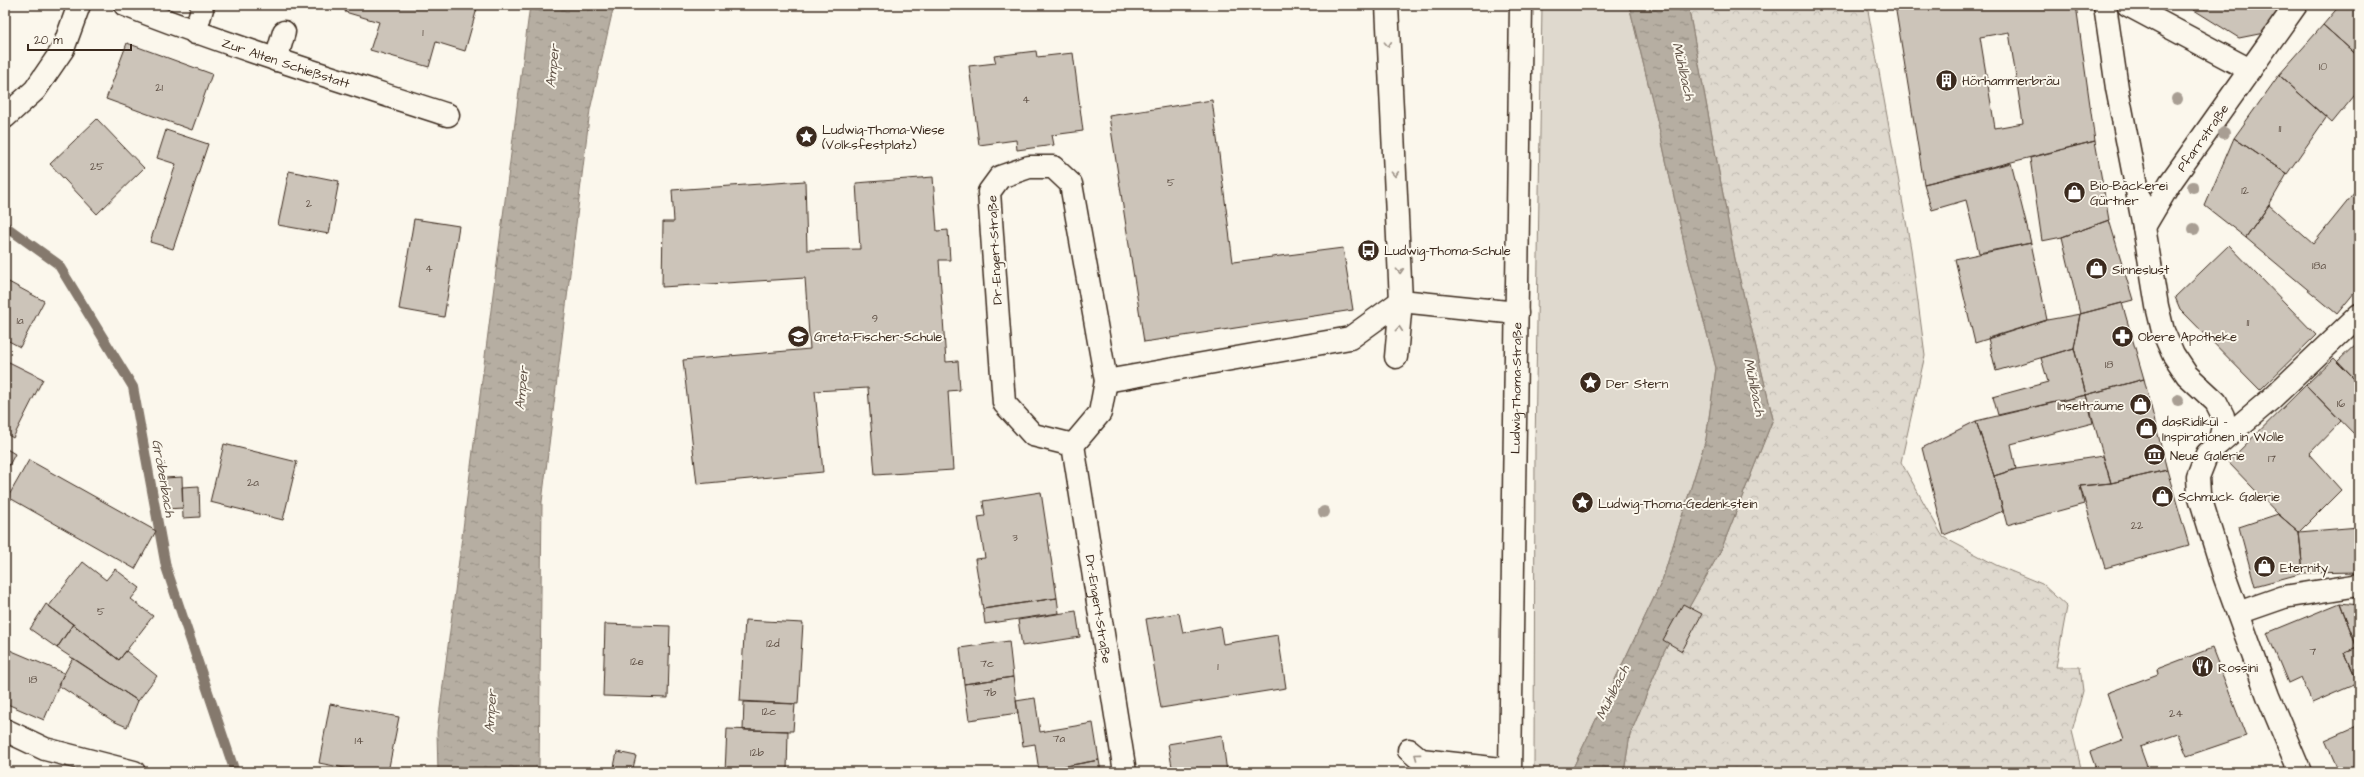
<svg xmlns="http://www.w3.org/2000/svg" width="2364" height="777" font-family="'Architects Daughter',sans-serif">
	<defs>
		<pattern id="forest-crowns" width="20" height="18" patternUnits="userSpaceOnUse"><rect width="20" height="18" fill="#dfd9ce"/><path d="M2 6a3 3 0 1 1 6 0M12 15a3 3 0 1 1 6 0" fill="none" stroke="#c0bab0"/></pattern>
		<pattern id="water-ripples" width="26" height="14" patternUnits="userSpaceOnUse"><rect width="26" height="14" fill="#b6aea2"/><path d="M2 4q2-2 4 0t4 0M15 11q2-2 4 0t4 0" fill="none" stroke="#958e83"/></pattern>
	</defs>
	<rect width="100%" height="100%" fill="#fbf7ec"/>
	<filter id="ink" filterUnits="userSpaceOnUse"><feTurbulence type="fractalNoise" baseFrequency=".025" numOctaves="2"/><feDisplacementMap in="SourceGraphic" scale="8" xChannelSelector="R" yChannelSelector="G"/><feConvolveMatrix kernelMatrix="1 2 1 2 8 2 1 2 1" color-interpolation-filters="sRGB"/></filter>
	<g filter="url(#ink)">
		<path fill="#dfd9ce" stroke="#8d8276" d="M1542 5H1629L1659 128 1687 256 1716 368 1706 439 1662 581 1571 772H1534L1535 448Z"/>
		<path fill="url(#forest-crowns)" stroke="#8d8276" d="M1688 5H1867L1911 249 1925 355 1901 462 1943 537 1996 565 2042 584 2067 607 2056 667H2080L2083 691 2072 731 2082 772H1624L1630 735 1664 652 1721 550 1773 419 1735 259Z"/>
		<path fill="url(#water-ripples)" stroke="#85796d" d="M530 5H614L590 110 542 502 539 772H438L437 732Z
			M1629 5H1688L1735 259 1773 419 1721 550 1664 652 1630 735 1624 772H1571L1662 581 1706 439 1716 368 1687 256 1659 128Z"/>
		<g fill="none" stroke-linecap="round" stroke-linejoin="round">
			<path stroke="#85796d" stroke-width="10" d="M5 226 58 264 133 387 166 567 235 772"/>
		</g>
		<path fill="#ccc4b9" stroke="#3b2a1e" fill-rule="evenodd" d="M347 5H478L465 51 436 42 429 67 370 50 379 22 345 12Z
			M1895 5H2076L2095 141 1924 184ZM2009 32 2023 123 1995 128 1980 37Z
			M2186 5H2284L2264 33 2239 38Z
			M2340 5H2359V57L2323 25Z
			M2323 25 2359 57V90L2332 123 2279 75Z
			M127 43 212 74 192 130 106 99Z
			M1036 51 1037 57 1073 53 1083 131 1052 135 1054 145 1017 150 1016 140 979 145 969 66 996 63 994 56Z
			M2279 75 2326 118 2287 174 2234 138Z
			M1212 100 1233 262 1343 248 1353 310 1144 342 1109 116Z
			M97 119 144 168 97 214 50 164Z
			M166 130 208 144 173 249 150 242 176 164 157 158Z
			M2234 138 2287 174 2269 205 2246 238 2205 206Z
			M2095 141 2109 220 2062 237 2042 241 2030 158Z
			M2011 163 2031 243 1979 253 1966 200 1932 210 1924 184Z
			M289 171 339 181 329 234 278 225Z
			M933 177 937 231 948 230 950 260H939L946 362 958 361 960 390 948 391 953 470 875 475 868 388 815 391 823 472 697 484 683 360 810 349 805 278 662 287 663 222H674L672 190 805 181 807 250 860 249 856 183Z
			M2359 187V287L2337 314 2246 238 2269 205 2313 244Z
			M414 219 459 226 444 317 399 309Z
			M2109 220 2133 300 2080 314 2062 237Z
			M2031 243 2047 320 1975 343 1955 259Z
			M2229 245 2316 335 2260 390 2180 309 2175 297Z
			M5 280 44 301 20 347 5 339Z
			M2122 303 2144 379 2086 395 2074 348 2080 314Z
			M2080 314 2074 348 1996 371 1988 338 2047 320Z
			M2359 341V384L2337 362Z
			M2074 348 2086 395 1998 415 1993 397 2048 382 2041 358Z
			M2334 358 2359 384V439L2306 385Z
			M5 360 43 379 13 438 5 433Z
			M2144 379 2167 470 2111 483 2086 395Z
			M2306 385 2341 421 2309 454 2341 490 2299 532 2278 514 2228 462Z
			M2086 395 2093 423 2011 444 2016 469 1994 476 1976 421Z
			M1976 421 1994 476 2003 511 1944 535 1922 448Z
			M224 444 297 462 283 520 210 502Z
			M5 448 15 454 5 473Z
			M2103 456 2111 483 2080 486 2084 504 2007 525 1994 476 2016 469Z
			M29 460 156 531 135 569 8 497Z
			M2167 470 2189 545 2105 568 2080 486 2111 483Z
			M182 477 183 508 166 509 165 478Z
			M199 486 200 517 183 518 182 487Z
			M1041 492 1057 598 983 609 975 559 985 558 978 517 985 516 983 501Z
			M2278 514 2299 532 2303 573 2255 586 2239 527Z
			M2359 527V572L2303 573 2299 532Z
			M83 562 106 580 115 569 140 588 131 599 153 616 119 660 49 606Z
			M1057 598 1059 613 985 624 983 609Z
			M2340 603 2357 648 2345 653 2358 683 2312 703 2301 677 2288 683 2267 633Z
			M2340 603 2359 605V647L2357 648Z
			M46 604 73 624 57 648 30 629Z
			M1683 604 1702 614 1682 651 1663 640Z
			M1076 611 1080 637 1022 646 1018 620Z
			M1179 613 1183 633 1220 626 1223 644 1278 635 1286 688 1161 708 1146 619Z
			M745 620 803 623 798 704 740 701Z
			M73 624 119 660 126 651 157 676 138 701 57 648Z
			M605 624 670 626 668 698 603 696Z
			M1009 641 1013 677 964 684 960 648Z
			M2359 647V682L2358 683 2345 653Z
			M5 648 64 673 44 720 5 703Z
			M2212 648 2246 736 2187 756 2178 734 2140 747 2149 772H2097L2090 752 2123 740 2107 693 2158 674 2157 669Z
			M73 658 138 701 127 727 113 721 58 685Z
			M1013 677 1018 713 969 720 964 684Z
			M1035 698 1040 732 1093 723 1099 760 1039 771 1035 744 1023 746 1016 701Z
			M744 702 795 704 793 731 743 730Z
			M330 704 399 717 388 772H365L319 763Z
			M2359 725V772H2339L2325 740Z
			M727 729 788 731 787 772H725Z
			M1222 735 1227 772H1173L1168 744Z
			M617 752 636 756 632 772H613Z
			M1099 760 1101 772H1040L1039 771Z"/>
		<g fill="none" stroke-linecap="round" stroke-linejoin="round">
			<defs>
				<g id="minor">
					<path id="s1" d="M125 5C231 47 340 80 448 115"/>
					<path d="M1387 5 1401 301 1396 357"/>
					<path d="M2105 5 2117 88 2144 227 2157 306 2163 331 2173 354 2187 375 2216 402 2223 416V427L2219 443 2207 454 2198 477 2199 494 2225 578 2268 696 2300 772"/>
					<path d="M2128 5 2250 70"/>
					<path d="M195 33 203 5"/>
					<path d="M276 60 284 32"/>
					<path d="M1029 167H1053L1071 184 1106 381 1100 413 1073 445 1033 435 1004 403 989 192 1000 177Z"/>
					<path id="s2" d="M2144 227 2170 183 2296 5"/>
					<path d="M1106 381 1350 338 1401 301 1517 313"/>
					<path d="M2219 443 2271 399 2359 315"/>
					<path id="s3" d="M1073 445 1125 772"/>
					<path d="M2238 613 2284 597 2359 585"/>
					<path d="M5 730 45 749 134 772"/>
					<path d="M1409 750 1421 760 1510 770"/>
				</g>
				<g id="major">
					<path d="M5 117 35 90 63 49 79 5"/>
					<path id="s4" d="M1510 772 1521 5"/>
				</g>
			</defs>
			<use href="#minor" stroke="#3b2a1e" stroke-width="25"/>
			<use href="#major" stroke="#3b2a1e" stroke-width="25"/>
			<use href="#minor" stroke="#fbf7ec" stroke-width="22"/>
			<use href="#major" stroke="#fbf7ec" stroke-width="22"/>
		</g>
		<g fill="#a89e93">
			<circle cx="2177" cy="99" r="6"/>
			<circle cx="2224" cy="133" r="6"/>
			<circle cx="2193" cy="187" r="6"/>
			<circle cx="2194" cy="229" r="6"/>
			<circle cx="2178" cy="400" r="6"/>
			<circle cx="1324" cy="512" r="6"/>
		</g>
		<defs><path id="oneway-chevron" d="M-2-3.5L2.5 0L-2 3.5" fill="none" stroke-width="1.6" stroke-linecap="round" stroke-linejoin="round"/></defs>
		<g stroke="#9b9085">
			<use href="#oneway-chevron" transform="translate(1388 44) rotate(87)"/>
			<use href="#oneway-chevron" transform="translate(1395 174) rotate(87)"/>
			<use href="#oneway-chevron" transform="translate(1400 271) rotate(87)"/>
			<use href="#oneway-chevron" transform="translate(1399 329) rotate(-85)"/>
			<use href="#oneway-chevron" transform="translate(1417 756) rotate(-144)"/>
		</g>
	</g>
	<defs>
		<symbol id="building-disc" viewBox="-11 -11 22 22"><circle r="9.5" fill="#3b2a1e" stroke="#fbf7ec"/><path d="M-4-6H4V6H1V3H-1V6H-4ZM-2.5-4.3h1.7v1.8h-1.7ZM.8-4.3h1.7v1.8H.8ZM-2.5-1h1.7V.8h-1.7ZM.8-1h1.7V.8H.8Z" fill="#fff"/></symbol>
		<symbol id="sight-disc" viewBox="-11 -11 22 22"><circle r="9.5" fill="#3b2a1e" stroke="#fbf7ec"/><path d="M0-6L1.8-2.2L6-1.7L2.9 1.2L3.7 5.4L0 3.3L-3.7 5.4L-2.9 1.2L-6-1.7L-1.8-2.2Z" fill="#fff"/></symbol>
		<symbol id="shop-disc" viewBox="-11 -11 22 22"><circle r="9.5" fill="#3b2a1e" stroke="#fbf7ec"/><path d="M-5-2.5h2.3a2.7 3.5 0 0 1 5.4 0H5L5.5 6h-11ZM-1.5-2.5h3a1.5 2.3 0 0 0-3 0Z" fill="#fff"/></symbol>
		<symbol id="bus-disc" viewBox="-11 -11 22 22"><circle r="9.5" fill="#3b2a1e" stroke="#fbf7ec"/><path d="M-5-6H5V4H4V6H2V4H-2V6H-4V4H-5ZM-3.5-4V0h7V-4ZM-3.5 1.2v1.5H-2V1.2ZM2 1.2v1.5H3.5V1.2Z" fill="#fff"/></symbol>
		<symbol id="school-disc" viewBox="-11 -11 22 22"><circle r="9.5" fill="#3b2a1e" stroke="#fbf7ec"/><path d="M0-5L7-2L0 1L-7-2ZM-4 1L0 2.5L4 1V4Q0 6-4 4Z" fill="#fff"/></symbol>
		<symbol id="pharmacy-disc" viewBox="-11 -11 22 22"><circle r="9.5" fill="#3b2a1e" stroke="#fbf7ec"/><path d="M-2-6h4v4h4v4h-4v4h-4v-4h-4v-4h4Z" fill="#fff"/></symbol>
		<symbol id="museum-disc" viewBox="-11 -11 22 22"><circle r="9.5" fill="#3b2a1e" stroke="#fbf7ec"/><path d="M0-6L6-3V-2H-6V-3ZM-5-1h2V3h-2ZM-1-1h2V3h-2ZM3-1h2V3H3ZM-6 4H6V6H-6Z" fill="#fff"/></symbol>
		<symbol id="restaurant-disc" viewBox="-11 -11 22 22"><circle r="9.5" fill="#3b2a1e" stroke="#fbf7ec"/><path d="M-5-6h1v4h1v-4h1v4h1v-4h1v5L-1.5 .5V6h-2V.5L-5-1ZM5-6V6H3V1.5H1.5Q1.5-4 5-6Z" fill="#fff"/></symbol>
	</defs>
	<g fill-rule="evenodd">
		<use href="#building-disc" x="1934" y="68" width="25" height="25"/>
		<use href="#sight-disc" x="794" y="124" width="25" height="25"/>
		<use href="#shop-disc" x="2062" y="180" width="25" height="25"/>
		<use href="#bus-disc" x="1356" y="238" width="25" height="25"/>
		<use href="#shop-disc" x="2084" y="256" width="25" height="25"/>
		<use href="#school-disc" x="786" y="324" width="25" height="25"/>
		<use href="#pharmacy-disc" x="2110" y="324" width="25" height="25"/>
		<use href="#sight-disc" x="1578" y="370" width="25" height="25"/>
		<use href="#shop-disc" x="2128" y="392" width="25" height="25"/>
		<use href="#shop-disc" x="2134" y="416" width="25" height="25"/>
		<use href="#museum-disc" x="2142" y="442" width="25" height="25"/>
		<use href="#shop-disc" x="2150" y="484" width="25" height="25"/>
		<use href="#sight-disc" x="1570" y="490" width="25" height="25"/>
		<use href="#shop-disc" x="2252" y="554" width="25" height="25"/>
		<use href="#restaurant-disc" x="2190" y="654" width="25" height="25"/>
	</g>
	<g text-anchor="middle" stroke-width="4" stroke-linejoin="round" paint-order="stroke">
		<g font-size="11" fill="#5f5045">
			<text x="423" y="36">1</text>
			<text x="2323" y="70">10</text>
			<text x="159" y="91">21</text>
			<text x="1026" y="103">4</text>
			<text x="2280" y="132">11</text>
			<text x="97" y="170">25</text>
			<text x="1171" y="186">5</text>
			<text x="2245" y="194">12</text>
			<text x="309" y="207">2</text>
			<text x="2319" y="269">18a</text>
			<text x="429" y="272">4</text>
			<text x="875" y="322">9</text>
			<text x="20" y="324">1a</text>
			<text x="2248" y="326">11</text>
			<text x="2109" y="368">18</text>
			<text x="2341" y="407">16</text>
			<text x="2272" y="462">17</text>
			<text x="253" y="486">2a</text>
			<text x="2137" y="529">22</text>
			<text x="1015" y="541">3</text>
			<text x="101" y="615">5</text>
			<text x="773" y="647">12d</text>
			<text x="2313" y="655">7</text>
			<text x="637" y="665">12e</text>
			<text x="987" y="667">7c</text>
			<text x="1218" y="670">1</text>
			<text x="33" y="683">18</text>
			<text x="990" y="696">7b</text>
			<text x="769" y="715">12c</text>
			<text x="2176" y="717">24</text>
			<text x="1059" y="742">7a</text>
			<text x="359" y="744">14</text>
			<text x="757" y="756">12b</text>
		</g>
		<g font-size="13" fill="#3b2a1e" stroke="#fbf7ec">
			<text dy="5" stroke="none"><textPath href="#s1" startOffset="171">Zur Alten Schießstatt</textPath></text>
			<text dy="5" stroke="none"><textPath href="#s2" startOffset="107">Pfarrstraße</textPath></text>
			<text transform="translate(994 250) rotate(-93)" y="5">Dr.-Engert-Straße</text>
			<text dy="5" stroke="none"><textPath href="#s4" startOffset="384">Ludwig-Thoma-Straße</textPath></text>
			<text dy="5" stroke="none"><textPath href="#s3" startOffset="166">Dr.-Engert-Straße</textPath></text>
		</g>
		<g font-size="13" fill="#3b2a1e" stroke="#fbf7ec" text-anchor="start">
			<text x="1962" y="85">Hörhammerbräu</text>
			<text x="822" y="134">Ludwig-Thoma-Wiese<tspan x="822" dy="15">(Volksfestplatz)</tspan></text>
			<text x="2090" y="190">Bio-Bäckerei<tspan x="2090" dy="15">Gürtner</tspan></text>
			<text x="1384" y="255">Ludwig-Thoma-Schule</text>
			<text x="2112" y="274">Sinneslust</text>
			<text x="814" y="341">Greta-Fischer-Schule</text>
			<text x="2138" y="341">Obere Apotheke</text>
			<text x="1606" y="388">Der Stern</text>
			<text x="2124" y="410" text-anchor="end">Inselträume</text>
			<text x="2162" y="426">dasRidikül -<tspan x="2162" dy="15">Inspirationen in Wolle</tspan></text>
			<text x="2170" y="460">Neue Galerie</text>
			<text x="2178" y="501">Schmuck Galerie</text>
			<text x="1598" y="508">Ludwig-Thoma-Gedenkstein</text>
			<text x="2280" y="572">Eternity</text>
			<text x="2218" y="672">Rossini</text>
		</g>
		<g font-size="14" font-style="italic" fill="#605246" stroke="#fbf7ec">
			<text transform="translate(552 66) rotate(-84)" y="5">Amper</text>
			<text transform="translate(1684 71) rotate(77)" y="5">Mühlbach</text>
			<text transform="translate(1755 387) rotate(78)" y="5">Mühlbach</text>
			<text transform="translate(521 388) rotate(-84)" y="5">Amper</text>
			<text transform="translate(164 478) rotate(80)" y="5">Gröbenbach</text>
			<text transform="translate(1612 692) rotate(-64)" y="5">Mühlbach</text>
			<text transform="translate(490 711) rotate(-86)" y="5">Amper</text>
		</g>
	</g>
	<rect width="2364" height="777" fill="none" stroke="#fbf7ec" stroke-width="20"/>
	<rect x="10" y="10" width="2344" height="757" fill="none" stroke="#3b2a1e" stroke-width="1.5" filter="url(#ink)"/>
	<path d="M28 44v6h103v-6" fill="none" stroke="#3b2a1e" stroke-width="2"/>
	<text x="34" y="44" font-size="12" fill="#3b2a1e" stroke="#fbf7ec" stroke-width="3" paint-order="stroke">20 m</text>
</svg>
